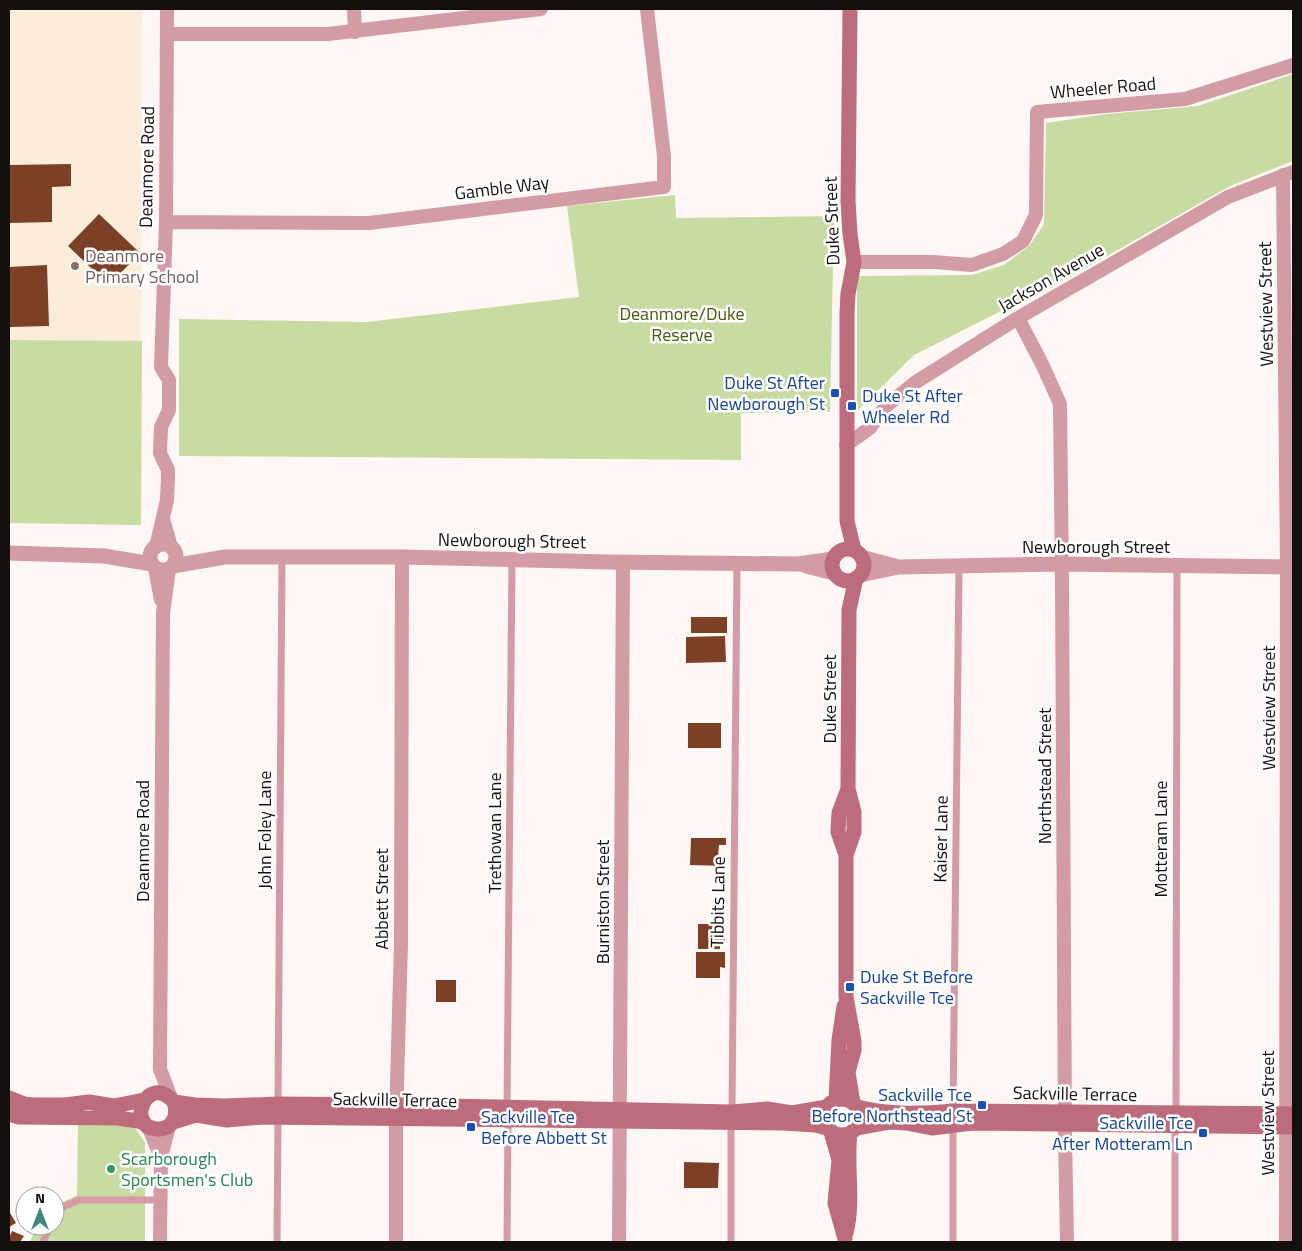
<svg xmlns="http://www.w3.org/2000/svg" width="1302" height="1251" font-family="'Titillium Web',sans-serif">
	<rect width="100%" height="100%" fill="#fef7f3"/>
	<path fill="#fcecda" d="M9 9H142L141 525 9 523Z"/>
	<path fill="#c8dba3" d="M1293 74V161L1230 186 1086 268 914 355 857 411V276L972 275 1004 265 1030 245 1044 224 1046 123 1106 114 1198 106Z
		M675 195 676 218 834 216 830 412 741 413V460L179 456V319L367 322 579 297 567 206Z
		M9 340 142 341 141 525 9 523Z
		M78 1123 133 1126 145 1142V1242H30L37 1226H55V1206L77 1195Z"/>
	<path fill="#7c4026" d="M71 164V186L52 187V222L9 223V165Z
		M99 214 140 253 109 285 68 246Z
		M47 265 49 326 10 327 9 267Z
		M691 617H727V633H691Z
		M725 636 726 662 686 663V637Z
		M688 723H721V748H688Z
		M691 838H726V845H719L718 857H725V866L690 865Z
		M698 924H725V941H720V949H698Z
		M696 952H725V968L720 967V978H696Z
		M436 980H456V1002H436Z
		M684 1162 719 1163 718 1188H684Z
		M9 1211 16 1223 9 1227Z
		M12 1231 24 1236 20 1242H9V1238Z"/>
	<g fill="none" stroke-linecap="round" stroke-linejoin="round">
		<path stroke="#d39ba5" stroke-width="7" d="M278 1104 282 557
			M507 1108 512 559
			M953 1111 959 567
			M732 1112 737 563
			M1176 1113 1177 565
			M55 1216 59 1210 65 1206 79 1200H160
			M43 1242 50 1226
			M277 1242 278 1118
			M507 1242 508 1120
			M731 1242V1123
			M953 1242V1125
			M1175 1242V1126"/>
		<path stroke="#d39ba5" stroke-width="14" d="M354 9 355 32
			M167 34H328L541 9
			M1283 175 1287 567 1286 1242
			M166 222 369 223 664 187V156L647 9
			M854 262H934L972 265 1003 254 1023 241 1036 215 1037 112 1185 99 1293 65
			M1018 318 1043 366 1060 404 1062 582 1065 1136 1067 1242
			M846 445 870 428 886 406 916 382 1018 318 1228 197 1293 172
			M163 519 171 547
			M156 547 167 500 168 476V470L160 453 161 427 169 410V380L161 367 166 222 167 9
			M155 568 161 600
			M169 569 163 613 160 1069 171 1098
			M148 1126 161 1157
			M160 1242 161 1157 169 1126
			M396 1242V1119L401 944 402 557
			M619 1242 623 562"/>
		<path stroke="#d39ba5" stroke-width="15" d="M150 557a13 13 0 1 1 26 0a13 13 0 1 1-26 0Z
			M9 553 104 556 152 564
			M861 557 895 566
			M173 566 225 557H402L608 562 798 564 833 559
			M806 566 834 573
			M860 575 899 567 1062 564 1293 567"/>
		<path stroke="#bc6c7d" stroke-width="15" d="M850 9 848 201 850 234 854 262 848 294 847 313V521L854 550
			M832 565a16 16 0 1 1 32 0a16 16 0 1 1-32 0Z
			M848 789 839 813 838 832 846 855V997L854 1041V1050L848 1072 853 1103
			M846 855 854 832V812L848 789 849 610 856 578
			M9 1098 24 1104 33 1105H65L89 1102 114 1106 144 1100
			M824 1117a18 18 0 1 1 36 0a18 18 0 1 1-36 0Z
			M836 1100 839 1040 844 1006
			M174 1102C179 1116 172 1130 157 1129 124 1127 148 1071 174 1102L195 1105 224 1106 278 1104 397 1105 732 1112 767 1109 792 1113 827 1107
			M857 1107C889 1115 920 1114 953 1111L1293 1114
			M9 1114 19 1117 118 1118 144 1122
			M173 1122 196 1115 227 1120 263 1117 784 1123 815 1125 827 1128
			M856 1128 889 1122 906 1123 932 1128 972 1123 1293 1127
			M831 1132 839 1160 835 1203 845 1239
			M846 1233C854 1204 846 1165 850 1133"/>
	</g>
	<circle fill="#8d6e63" stroke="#fff" stroke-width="2" cx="75" cy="266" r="5"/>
	<g fill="#1a4fb4" stroke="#fff" stroke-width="2">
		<rect x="830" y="388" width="10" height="10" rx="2.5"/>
		<rect x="847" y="401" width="10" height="10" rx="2.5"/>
		<rect x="845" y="982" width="10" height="10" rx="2.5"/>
		<rect x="977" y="1100" width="10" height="10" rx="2.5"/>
		<rect x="466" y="1122" width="10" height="10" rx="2.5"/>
		<rect x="1198" y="1128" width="10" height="10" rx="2.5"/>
	</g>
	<circle fill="#2e9e5b" stroke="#fff" stroke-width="2" cx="111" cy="1169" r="5"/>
	<g text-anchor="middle" stroke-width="5" stroke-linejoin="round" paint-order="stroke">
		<g font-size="18" fill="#150f0b" stroke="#fff">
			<text transform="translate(1103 88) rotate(-5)" y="6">Wheeler Road</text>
			<text transform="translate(147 167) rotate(-89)" y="6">Deanmore Road</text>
			<text transform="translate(502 188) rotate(-7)" y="6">Gamble Way</text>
			<text transform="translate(832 221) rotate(-92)" y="6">Duke Street</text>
			<text transform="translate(1051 278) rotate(-30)" y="6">Jackson Avenue</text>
			<text transform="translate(1266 304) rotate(-91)" y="6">Westview Street</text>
			<text transform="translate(512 541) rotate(1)" y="6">Newborough Street</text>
			<text x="1096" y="553">Newborough Street</text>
			<text transform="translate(830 699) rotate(-90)" y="6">Duke Street</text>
			<text transform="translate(1269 708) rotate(-90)" y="6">Westview Street</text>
			<text transform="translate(1045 776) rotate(-90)" y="6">Northstead Street</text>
			<text transform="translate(265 830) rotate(-90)" y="6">John Foley Lane</text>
			<text transform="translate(495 833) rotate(-90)" y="6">Trethowan Lane</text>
			<text transform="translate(941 839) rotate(-89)" y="6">Kaiser Lane</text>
			<text transform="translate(1161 839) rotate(-90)" y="6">Motteram Lane</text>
			<text transform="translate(143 841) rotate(-90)" y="6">Deanmore Road</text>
			<text transform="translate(382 899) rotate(-90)" y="6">Abbett Street</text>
			<text transform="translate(603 902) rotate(-90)" y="6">Burniston Street</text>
			<text transform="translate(718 902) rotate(-89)" y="6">Tibbits Lane</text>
			<text transform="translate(1075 1094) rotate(1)" y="6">Sackville Terrace</text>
			<text transform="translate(395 1100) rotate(1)" y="6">Sackville Terrace</text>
			<text transform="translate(1268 1113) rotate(-90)" y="6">Westview Street</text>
		</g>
		<g font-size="18" fill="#785e54" stroke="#fff" text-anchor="start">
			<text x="85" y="262">Deanmore<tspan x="85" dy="21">Primary School</tspan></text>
		</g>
		<g font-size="18" fill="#47590f" stroke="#fff">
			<text x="682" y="320">Deanmore/Duke<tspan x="682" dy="21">Reserve</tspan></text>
		</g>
		<g font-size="18" fill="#164399" stroke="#fff" text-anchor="end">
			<text x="825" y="389">Duke St After<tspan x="825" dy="21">Newborough St</tspan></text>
			<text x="862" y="402" text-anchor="start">Duke St After<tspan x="862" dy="21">Wheeler Rd</tspan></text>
			<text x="860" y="983" text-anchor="start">Duke St Before<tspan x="860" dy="21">Sackville Tce</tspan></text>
			<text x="972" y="1101">Sackville Tce<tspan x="972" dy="21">Before Northstead St</tspan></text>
			<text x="481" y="1123" text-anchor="start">Sackville Tce<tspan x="481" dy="21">Before Abbett St</tspan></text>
			<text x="1193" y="1129">Sackville Tce<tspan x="1193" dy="21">After Motteram Ln</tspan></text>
		</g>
		<g font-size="18" fill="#27864d" stroke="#fff" text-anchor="start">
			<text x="121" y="1165">Scarborough<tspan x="121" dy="21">Sportsmen's Club</tspan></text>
		</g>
	</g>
	<rect width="1302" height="1251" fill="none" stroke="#150f0b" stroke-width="20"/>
	<g transform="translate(40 1211)"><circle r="24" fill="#ffffff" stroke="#a19f9d"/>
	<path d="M0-4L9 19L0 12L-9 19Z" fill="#3f867f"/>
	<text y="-8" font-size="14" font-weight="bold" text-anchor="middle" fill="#150f0b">N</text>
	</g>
</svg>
